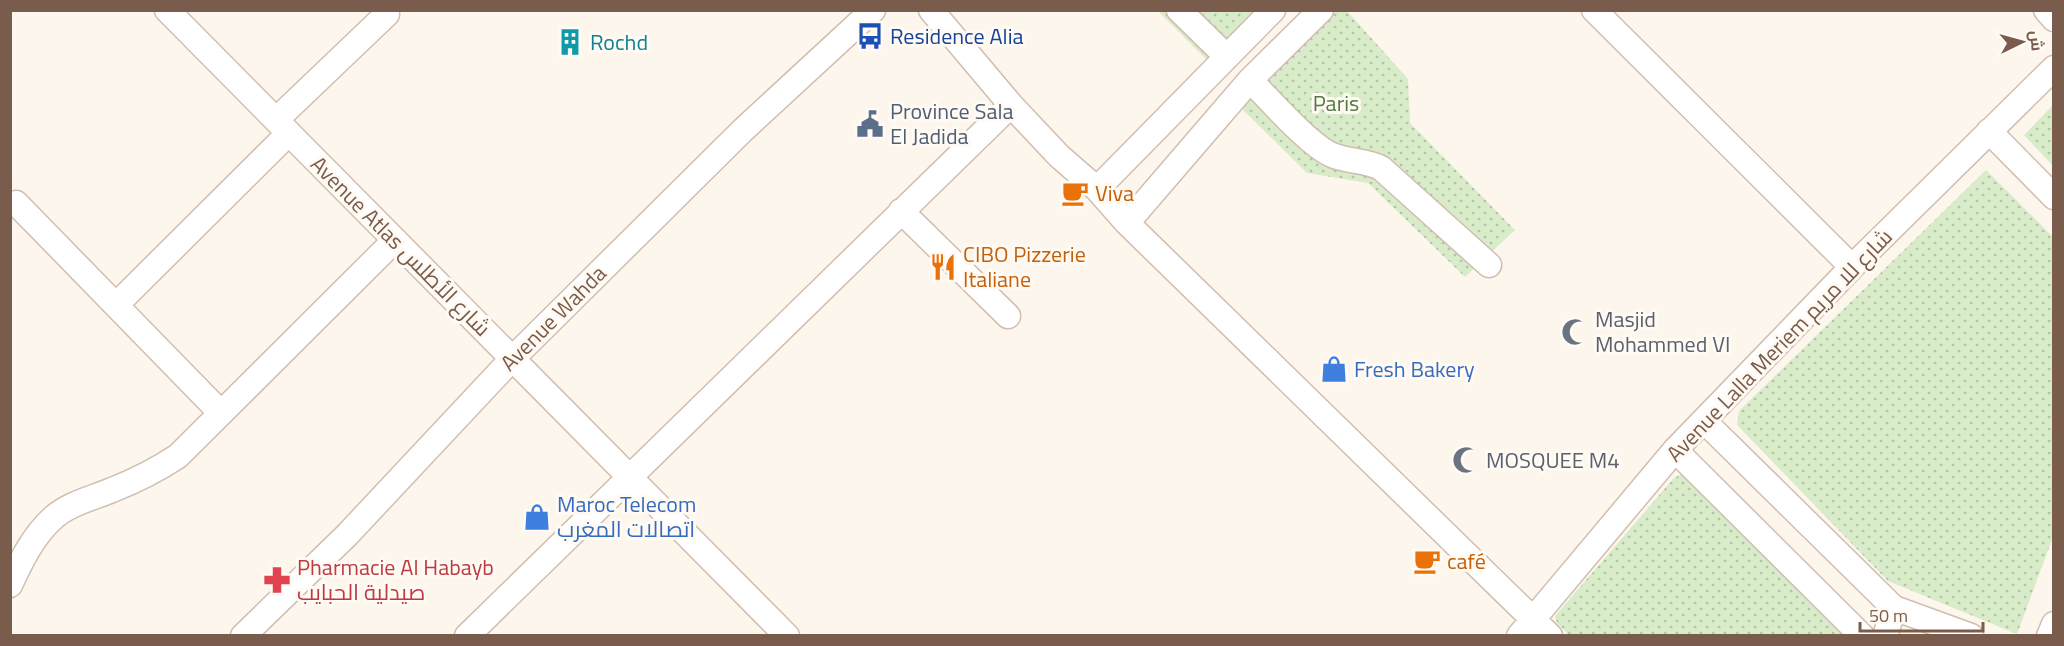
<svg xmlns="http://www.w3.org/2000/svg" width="2064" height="646" font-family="'Titillium Web',Cairo,sans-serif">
	<defs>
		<pattern id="green-dots" width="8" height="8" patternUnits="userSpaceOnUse" patternTransform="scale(1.5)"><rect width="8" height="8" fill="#d8ecc9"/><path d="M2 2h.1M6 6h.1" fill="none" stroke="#b4c2a5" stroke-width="1.8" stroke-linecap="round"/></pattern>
	</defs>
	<rect width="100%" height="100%" fill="#fdf6ec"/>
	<path fill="url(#green-dots)" d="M1158 11H1257L1207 60Z
		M1326 11H1347L1408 79 1410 123 1515 230 1465 277 1368 183 1307 173 1236 103Z
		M2053 105V166L2024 135Z
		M1986 170 2053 237V537L2017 634 1888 581 1737 425 1739 411Z
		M1681 474H1688L1851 635H1569L1557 623 1555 616 1673 479Z"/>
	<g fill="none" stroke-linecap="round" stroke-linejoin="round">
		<defs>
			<path id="minor" d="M167 10 787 636
				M931 10 1011 105 1059 156 1097 189 1127 223 1550 636
				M1179 10 1227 57
				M1594 10 1852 267
				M2046 10 2054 19
				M1250 80C1270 100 1309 145 1332 155 1348 162 1366 160 1381 168L1489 265
				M276 120 387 14
				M1989 131 2054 197
				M1097 189 1273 10
				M16 203 221 413
				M901 211 1008 316
				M1127 223 1250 80 1321 10
				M116 305 289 133
				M1704 421 1894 608 1971 636
				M1675 450 1862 636
				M10 585C21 561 33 536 53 518 68 504 93 498 112 490 135 481 157 470 178 456L395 240
				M243 636 347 535 512 359 743 130 873 10
				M467 636 1011 105
				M1519 636 1675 450 1852 267 2054 68
				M1885 636 1894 608
				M2049 636 2054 624"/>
		</defs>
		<use href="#minor" stroke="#d1beb0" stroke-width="27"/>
		<use href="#minor" stroke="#fff" stroke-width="24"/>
	</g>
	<defs>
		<symbol id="bus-bare" viewBox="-9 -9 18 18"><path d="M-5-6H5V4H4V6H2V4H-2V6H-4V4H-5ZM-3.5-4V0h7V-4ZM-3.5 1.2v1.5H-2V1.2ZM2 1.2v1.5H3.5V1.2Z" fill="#1a4fb4" stroke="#fffaf3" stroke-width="2.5" paint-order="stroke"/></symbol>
		<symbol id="building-bare" viewBox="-9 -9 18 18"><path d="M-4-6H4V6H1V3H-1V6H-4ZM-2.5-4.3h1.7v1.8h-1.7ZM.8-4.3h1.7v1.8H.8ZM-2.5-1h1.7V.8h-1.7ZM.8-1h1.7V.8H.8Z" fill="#0f9aa8" stroke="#fffaf3" stroke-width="2.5" paint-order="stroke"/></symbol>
		<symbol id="civic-bare" viewBox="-9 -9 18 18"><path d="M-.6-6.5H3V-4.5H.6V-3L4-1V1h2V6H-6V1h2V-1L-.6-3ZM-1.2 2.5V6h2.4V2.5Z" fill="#5c6f8a" stroke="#fffaf3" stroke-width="2.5" paint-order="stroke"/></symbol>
		<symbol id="cafe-bare" viewBox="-9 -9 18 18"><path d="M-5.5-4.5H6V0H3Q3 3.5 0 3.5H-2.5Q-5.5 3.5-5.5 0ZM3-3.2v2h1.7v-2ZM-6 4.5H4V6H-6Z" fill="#e8710a" stroke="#fffaf3" stroke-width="2.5" paint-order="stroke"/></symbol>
		<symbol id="restaurant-bare" viewBox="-9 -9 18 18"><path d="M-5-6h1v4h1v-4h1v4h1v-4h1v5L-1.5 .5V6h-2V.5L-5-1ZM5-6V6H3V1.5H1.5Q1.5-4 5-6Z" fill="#e8710a" stroke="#fffaf3" stroke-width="2.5" paint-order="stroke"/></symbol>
		<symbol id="mosque-bare" viewBox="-9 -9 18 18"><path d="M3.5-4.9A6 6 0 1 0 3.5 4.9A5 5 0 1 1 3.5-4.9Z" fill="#6b7280" stroke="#fffaf3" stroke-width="2.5" paint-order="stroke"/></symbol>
		<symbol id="shop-bare" viewBox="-9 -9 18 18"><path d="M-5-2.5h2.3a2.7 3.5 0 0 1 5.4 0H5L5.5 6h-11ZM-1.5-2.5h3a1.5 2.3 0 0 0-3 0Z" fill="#3f7fe0" stroke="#fffaf3" stroke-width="2.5" paint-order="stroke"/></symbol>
		<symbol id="pharmacy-bare" viewBox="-9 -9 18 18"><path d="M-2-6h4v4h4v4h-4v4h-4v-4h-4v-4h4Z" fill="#e0444e" stroke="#fffaf3" stroke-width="2.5" paint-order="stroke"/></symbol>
	</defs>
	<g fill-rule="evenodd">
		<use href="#bus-bare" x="851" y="17" width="38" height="38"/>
		<use href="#building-bare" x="551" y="23" width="38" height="38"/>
		<use href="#civic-bare" x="851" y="105" width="38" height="38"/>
		<use href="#cafe-bare" x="1056" y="174" width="38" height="38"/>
		<use href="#restaurant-bare" x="924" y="248" width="38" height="38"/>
		<use href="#mosque-bare" x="1556" y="313" width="38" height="38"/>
		<use href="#shop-bare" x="1315" y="350" width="38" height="38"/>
		<use href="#mosque-bare" x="1447" y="441" width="38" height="38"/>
		<use href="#shop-bare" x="518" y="498" width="38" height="38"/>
		<use href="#cafe-bare" x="1408" y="542" width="38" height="38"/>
		<use href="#pharmacy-bare" x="258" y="561" width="38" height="38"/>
	</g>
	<g text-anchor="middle" stroke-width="6" stroke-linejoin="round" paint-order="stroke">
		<g font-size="22" fill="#164399" stroke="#fffaf3" text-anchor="start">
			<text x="890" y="44">Residence Alia</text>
		</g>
		<g font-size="22" fill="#0d838f" stroke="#fffaf3" text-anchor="start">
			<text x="590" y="50">Rochd</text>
		</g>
		<g font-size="22" fill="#537a41" stroke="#fffaf3">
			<text x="1336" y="111">Paris</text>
		</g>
		<g font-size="22" fill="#4e5e75" stroke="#fffaf3" text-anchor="start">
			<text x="890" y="119">Province Sala<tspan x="890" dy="25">El Jadida</tspan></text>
		</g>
		<g font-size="22" fill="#c56008" stroke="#fffaf3" text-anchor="start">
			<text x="1095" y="201">Viva</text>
			<text x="963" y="262">CIBO Pizzerie<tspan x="963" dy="25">Italiane</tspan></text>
			<text x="1447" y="569">café</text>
		</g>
		<g font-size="22" fill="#7a5c4d" stroke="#fffaf3">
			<text transform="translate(401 246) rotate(45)" y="8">Avenue Atlas شارع الأطلس</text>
			<text transform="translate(553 318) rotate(-45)" y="8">Avenue Wahda</text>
			<text transform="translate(1779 345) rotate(-46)" y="8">Avenue Lalla Meriem شارع للا مريم</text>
		</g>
		<g font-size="22" fill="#5b616d" stroke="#fffaf3" text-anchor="start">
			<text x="1595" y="327">Masjid<tspan x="1595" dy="25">Mohammed VI</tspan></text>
			<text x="1486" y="468">MOSQUEE M4</text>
		</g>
		<g font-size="22" fill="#366cbe" stroke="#fffaf3" text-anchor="start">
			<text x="1354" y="377">Fresh Bakery</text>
			<text x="557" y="512">Maroc Telecom<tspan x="557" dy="25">اتصالات المغرب</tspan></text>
		</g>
		<g font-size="22" fill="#be3a42" stroke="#fffaf3" text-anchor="start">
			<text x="297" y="575">Pharmacie Al Habayb<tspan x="297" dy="25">صيدلية الحبايب</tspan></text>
		</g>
	</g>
	<rect width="2064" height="646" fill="none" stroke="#7a5c4d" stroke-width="24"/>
	<g transform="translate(2022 42) rotate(85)" stroke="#fffaf3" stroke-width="4.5" paint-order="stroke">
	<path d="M0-4.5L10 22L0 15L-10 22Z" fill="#7a5c4d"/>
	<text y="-9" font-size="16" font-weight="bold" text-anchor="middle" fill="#7a5c4d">ش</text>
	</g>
	<path d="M1860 622v9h123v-9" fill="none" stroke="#7a5c4d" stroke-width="3"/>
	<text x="1869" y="622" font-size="18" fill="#7a5c4d" stroke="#fffaf3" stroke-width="4.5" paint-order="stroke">50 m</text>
</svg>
